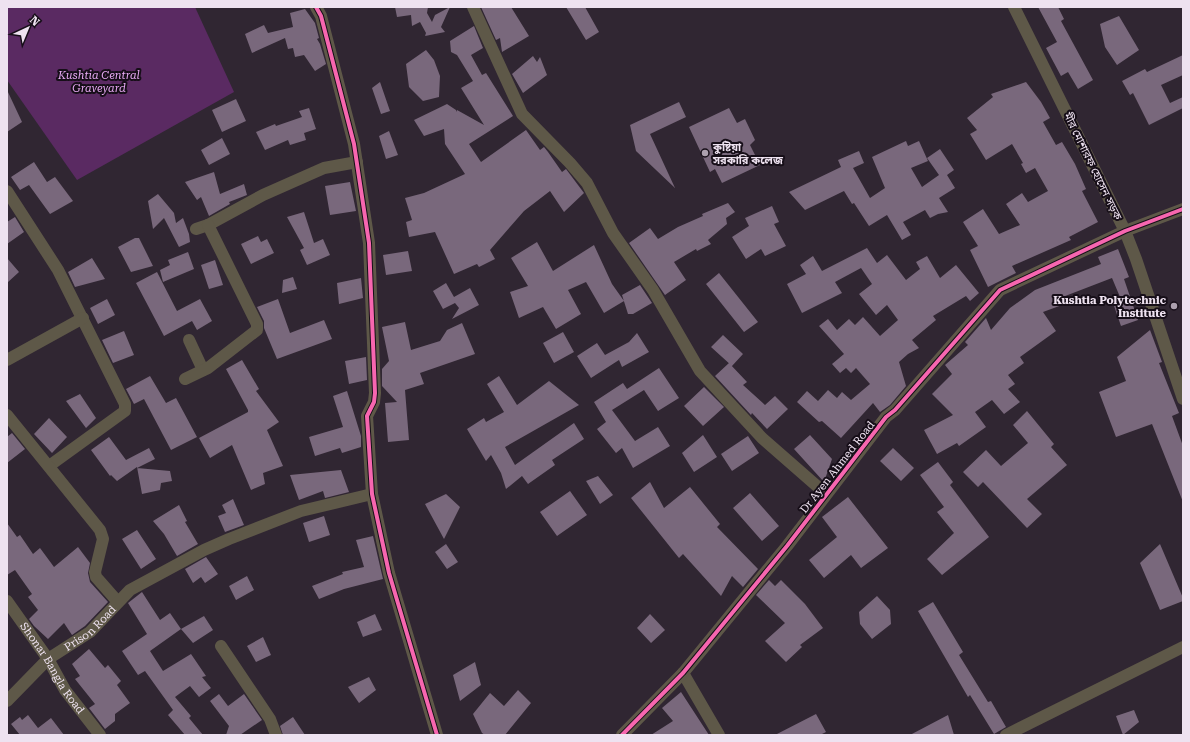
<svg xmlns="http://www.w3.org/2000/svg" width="1190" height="742" font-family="'Roboto Serif','Noto Sans Bengali',serif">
	<rect width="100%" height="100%" fill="#302632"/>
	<path fill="#5a2a62" d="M7 7H195L234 92 77 180 7 80Z"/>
	<path fill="#79687c" d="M395 7H428L427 13 432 22 435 15 450 7 441 27 445 32 425 36 426 33 420 22 412 26 411 15 397 17Z
		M481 7H511L529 36 502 52 500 38 496 40Z
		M566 7H585L599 32 586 40Z
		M1038 7H1058L1064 19 1061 21 1093 80 1078 89 1068 72 1061 76 1046 48 1057 42Z
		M305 9 315 23 319 38 317 39 320 44 326 64 315 71 304 55 295 57 293 48 288 49 285 38 252 53 245 34 264 25 268 33 293 27 290 13Z
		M1119 16 1139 50 1117 65 1105 47 1100 24Z
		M474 26 483 48 471 55 482 75 486 73 513 116 469 144 481 162 526 130 540 150 544 147 548 152 562 172 566 169 584 193 564 212 550 191 524 211 490 250 495 259 479 267 477 264 454 274 435 232 409 237 406 222 412 220 405 198 424 193 465 174 445 144 444 129 424 136 414 120 447 104 456 110 457 112V110L484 125 461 88 473 81 457 55 451 52 450 41Z
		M426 50 434 60 440 76 439 97 423 101 409 87 406 64Z
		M1183 55V75L1161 85 1170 103 1183 97V108L1149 125 1133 93 1130 95 1122 81 1145 69 1147 72Z
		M533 56 537 62 540 57 547 75 523 93 512 74Z
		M380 82 390 111 381 114 372 88Z
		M1026 82 1041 102 1050 118 1043 122 1056 145 1062 142 1075 164 1086 189 1082 191 1098 222 1069 237 1071 240 1012 266 1016 273 988 287 970 250 978 246 963 222 983 209 999 234 1020 225 1006 204 1022 193 1028 202 1048 191 1035 168 1026 173 1021 164 1023 163 1012 144 986 160 970 134 977 130 967 118 993 97 991 94Z
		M7 90 22 122 7 132Z
		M236 99 246 121 222 132 212 110Z
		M679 102 686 117 650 134 675 188 636 151 630 125Z
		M309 108 316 129 304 133 306 140 290 145 288 140 265 150 256 132 275 124 276 126 302 117 299 111Z
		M729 108 737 123 745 119 755 140 750 145 760 165 722 183 715 169 710 172 689 127Z
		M389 131 398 155 386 159 379 136Z
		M222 138 230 154 209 165 201 150Z
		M906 141 908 146 919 141 928 161 911 168 922 187 939 175 927 158 940 149 954 170 947 175 955 188 939 198 948 212 938 214 930 218 925 210 903 222 911 235 902 240 887 215 869 226 854 203 852 204 844 191 805 210 789 192 841 167 838 160 859 151 864 163 853 168 870 198 885 188 872 157Z
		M34 162 47 182 55 177 73 201 50 214 29 185 20 190 11 177Z
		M214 172 220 194 244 184 247 195 229 202 230 204 209 216 201 197 197 200 185 182Z
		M350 182 356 211 330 215 325 186Z
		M158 194 174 213 176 223 183 218 189 234 190 242 179 247 164 218 153 229 148 201Z
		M728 203 735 212 726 218 727 224 708 240 711 244 697 251 696 249 674 262 686 280 665 295 629 243 650 228 658 239 678 227 703 216 702 214Z
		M772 206 779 222 774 224 786 246 765 256 761 249 746 259 732 237 749 226 745 218Z
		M304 212 314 243 323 239 330 255 307 265 300 250 304 248 287 217Z
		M15 217 24 232 7 244V222Z
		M258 236 261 242 267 239 274 253 251 264 241 244Z
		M135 238H139L153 266 131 272 118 247Z
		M537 242 553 271 594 245 612 284 624 301 604 313 586 282 568 290 581 314 556 329 543 307 519 318 510 292 528 286 511 258Z
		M867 248 877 263 887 255 906 280 920 269 916 262 927 256 940 278 956 265 979 293 970 301 966 296 933 316 936 320 912 340 919 348 908 354 899 362 906 386 890 405 880 412 873 403 841 438 822 421 819 422 797 402 807 391 818 401 828 390 837 398 842 392 851 400 870 384 856 368 851 373 846 368 840 373 832 364 844 354 819 326 828 319 837 330 849 319 855 325 863 317 880 336 898 320 887 305 876 315 859 294 872 284 861 268 835 282 842 293 802 313 787 284 806 274 800 265 813 256 822 271Z
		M1118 249 1129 277 1124 279 1138 320 1121 326 1112 300 1120 297 1112 278 1060 298 1062 305 1043 312 1056 331 1020 357 1024 363 1008 375 1015 384 1008 389 1020 402 1004 414 992 400 975 412 986 427 959 446 957 443 937 454 924 430 953 415 932 394 952 374 945 365 968 345 965 342 986 318 991 330 1010 308 1035 290 1101 264 1098 257Z
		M408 251 412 271 386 275 383 255Z
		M188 252 194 269 163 282 160 270 170 265 168 260Z
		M7 258 19 272 7 283Z
		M92 258 105 279 75 287 68 272Z
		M215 260 223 285 209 289 201 265Z
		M157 272 177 311 200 299 212 321 197 330 192 321 164 336 136 283Z
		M719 273 758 322 744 332 706 284Z
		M293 277 297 289 282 293 283 280Z
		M361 278 363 298 339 304 337 283Z
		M446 283 454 297 470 288 479 305 452 319 459 308 455 303 443 309 433 291Z
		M640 285 652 303 633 314H628L622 295Z
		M107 299 115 315 98 324 90 308Z
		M278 299 290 333 324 320 332 339 277 359 264 328V321L257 307Z
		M405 322 411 350 440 341 447 330 462 323 475 354 420 373 424 384 405 390 409 440 388 442 385 403 397 402 382 386V369L389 361 382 327Z
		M1150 330 1162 362 1159 363 1179 413 1172 416 1183 446V502L1152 424 1116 437 1099 392 1126 381 1117 357Z
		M124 331 134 355 113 363 102 340Z
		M563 332 574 352 554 363 543 343Z
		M637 333 649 352 622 367 619 360 591 378 577 356 597 343 605 355 629 342Z
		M723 335 743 354 732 366 711 347Z
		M366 357 367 380 349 384 345 361Z
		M242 360 259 389 256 391 279 422 267 430 283 466 263 473 265 484 251 490 232 445 210 458 199 438 248 412V410L226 369Z
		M729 363 747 382 743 385 765 405 775 396 788 409 767 429 752 413 751 415 715 376Z
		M659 368 679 398 658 411 644 390 612 410 635 441 658 427 670 446 633 468 622 448 616 453 597 429 606 422 594 402 623 383 627 389Z
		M150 376 166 403 176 398 197 437 171 450 144 399 134 404 126 389Z
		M499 376 517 405 549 381 579 405 505 447 515 465 574 423 584 439 552 460 555 465 528 484 522 476 506 489 501 473 491 455 486 461 467 429 484 418 486 422 504 412 487 384Z
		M704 387 724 407 703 426 684 406Z
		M347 391 361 436V447L342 453 340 448 315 456 309 437 343 427 333 396Z
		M80 394 96 418 86 428 66 401Z
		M1027 411 1054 444 1051 447 1067 465 1027 499 1042 514 1027 528 983 482 978 487 963 472 986 450 1001 466 1028 443 1013 425Z
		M49 418 67 437 52 453 34 434Z
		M12 433 25 449 7 463V437Z
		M703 435 717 457 694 472 682 453Z
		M810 435 832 459 824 482 794 449Z
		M748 436 759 453 732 471 721 454Z
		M109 437 126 460 149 448 155 459 137 468 170 471 172 481 161 483 160 490 142 494 137 467 117 481 111 475 110 476 91 450Z
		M893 448 914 468 901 481 880 461Z
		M938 462 953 482 950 485 989 537 942 575 927 559 954 533 937 512 944 507 920 475Z
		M341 470 349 492 325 498 323 491 299 500 290 475Z
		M598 476 613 495 600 504 586 481Z
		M650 482 664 508 690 487 720 524 717 527 758 569 743 587 732 576 721 596 683 554 679 558 631 498Z
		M570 491 587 515 557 536 540 512Z
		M750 493 779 526 762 541 733 508Z
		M446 494 460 507 444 539 425 504Z
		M848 497 888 548 861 568 851 555 824 578 809 560 837 537 822 517Z
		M233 499 244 525 225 532 218 516 226 513 222 505Z
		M179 505 187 521 185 522 198 544 177 556 164 534 153 521Z
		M324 516 330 535 309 542 303 523Z
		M7 523 17 537 20 535 33 554 40 548 54 567 78 547 90 563 88 573 90 582 108 602 85 626 72 635 64 623 48 639 34 626 29 619 38 610 28 597 32 594 15 570 7 575Z
		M137 530 156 559 141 569 122 539Z
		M373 536 383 579 344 589 319 599 312 586 343 574 342 572 364 567 356 540Z
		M446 544 458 562 447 569 435 552Z
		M1160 544 1183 598V601L1160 610 1140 563Z
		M206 557 218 574 205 583 201 577 193 583 185 569Z
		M247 576 254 590 236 600 229 586Z
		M769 580 775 586 781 580 805 604 823 628 800 645 802 647 786 662 765 641 785 623 756 595Z
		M142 592 160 620 170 613 181 629 150 651 163 671 191 654 206 676 202 677 211 688 199 697 190 686 175 697 191 716 189 718 203 735H185L168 715 173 710 145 671 138 675 122 651 147 634 128 603Z
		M877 596 890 610 891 624 872 639 860 624 859 612Z
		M933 602 963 652 959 655 988 702 991 701 1006 727 994 734 970 695 968 697 918 611Z
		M375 614 382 630 363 637 357 622Z
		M650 614 665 630 651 643 637 628Z
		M204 616 213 630 193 643 181 629Z
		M263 637 271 655 256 662 247 646Z
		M89 649 105 668 108 665 121 681 117 685 130 703 115 714V721L105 729 89 708 95 704 75 679 80 676 72 664Z
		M475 662 481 685 460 701 453 675Z
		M369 677 376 690 359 703 348 687Z
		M518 690 531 703 505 735H485L482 733 473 714 490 693 504 706Z
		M681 692 709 735H651L673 721 662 708Z
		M219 694 228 706 244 694 262 720 240 735H226L229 726 210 701Z
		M1134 710 1139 722 1123 735 1116 716Z
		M816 714 826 732 820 735H775Z
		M28 715 38 728 51 718 64 735H20L11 724 20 717 22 720Z
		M948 715 954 735H910Z
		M293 717 305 735H283L280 726Z"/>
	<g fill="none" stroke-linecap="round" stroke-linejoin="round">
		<g stroke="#5e5848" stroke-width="12">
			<path d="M316 7 321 16 354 144 369 243 375 393 374 402 367 416 372 494 389 573 437 735"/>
			<path d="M473 7 522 114 570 163 587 183 613 233 653 290 700 371 762 438 826 494"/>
			<path d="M1014 7 1125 231 1136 259 1183 399"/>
			<path d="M7 191 58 270 125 404V411L49 466"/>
			<path d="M196 229 208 225 263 195 324 168 357 162"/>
			<path d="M189 340 203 370"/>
			<path d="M7 360 83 318"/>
			<path d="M185 379 208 368 257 330V324L208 225"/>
			<path d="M7 415 100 530 103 539 95 572 96 577 118 602"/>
			<path id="s1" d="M7 601 48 659 65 690 100 735"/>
			<path d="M221 646 270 719 276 735"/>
			<path d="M683 673 719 735"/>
			<path id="s2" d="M7 701 48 659 90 632 130 590 204 550 229 539 301 511 372 494"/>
			<path d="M622 735 683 673 787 546 886 417 895 410 1000 290 1125 231 1183 209"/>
			<path d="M1006 735 1183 647"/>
		</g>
		<defs>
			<path id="cycleway" d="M316 7 321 16 354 144 369 243 375 393 374 402 367 416 372 494 389 573 437 735
				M622 735 683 673 787 546 886 417 895 410 1000 290 1125 231 1183 209"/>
		</defs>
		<use href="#cycleway" stroke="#160e18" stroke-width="6"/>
		<use href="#cycleway" stroke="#f766af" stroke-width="4"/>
	</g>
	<g fill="#aca0ae" stroke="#160e18" stroke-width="1.5">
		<circle cx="705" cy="153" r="4"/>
		<circle cx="1174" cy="306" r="4"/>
	</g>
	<g text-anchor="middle" stroke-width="4" stroke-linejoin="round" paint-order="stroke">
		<g font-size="11" font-style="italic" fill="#e8aaf4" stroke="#160e18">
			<text x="99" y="79">Kushtia Central<tspan x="99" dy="13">Graveyard</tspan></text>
		</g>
		<g font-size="11" font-weight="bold" fill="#eee2f0" stroke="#160e18" text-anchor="start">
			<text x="713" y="151">কুষ্টিয়া<tspan x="713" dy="13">সরকারি কলেজ</tspan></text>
			<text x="1166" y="304" text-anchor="end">Kushtia Polytechnic<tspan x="1166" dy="13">Institute</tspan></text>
		</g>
		<g font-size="11" fill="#eee2f0" stroke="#160e18">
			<text transform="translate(1093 166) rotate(64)" y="4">মীর মোশারফ হোসেন সড়ক</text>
			<text transform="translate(837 467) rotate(-52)" y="4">Dr Ayen Ahmed Road</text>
			<text dy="4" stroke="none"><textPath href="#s2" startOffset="111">Prison Road</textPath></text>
			<text dy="4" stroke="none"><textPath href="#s1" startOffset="81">Shonar Bangla Road</textPath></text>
		</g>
	</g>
	<rect width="1190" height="742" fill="none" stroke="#eee2f0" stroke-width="16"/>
	<g transform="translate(28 28) rotate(44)" stroke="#160e18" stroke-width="3" paint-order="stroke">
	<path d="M0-3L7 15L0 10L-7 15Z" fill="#eee2f0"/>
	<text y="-6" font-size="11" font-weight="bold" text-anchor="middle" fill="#eee2f0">N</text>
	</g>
</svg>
